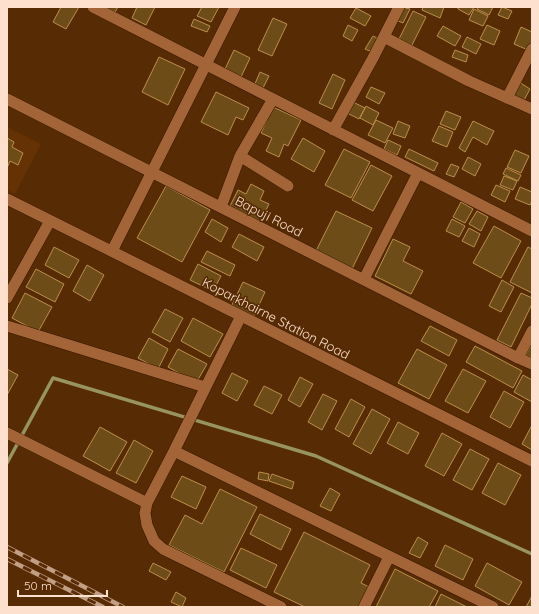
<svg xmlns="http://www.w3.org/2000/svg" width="539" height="614" font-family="Quicksand,sans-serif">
	<rect width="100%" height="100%" fill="#572b04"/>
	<path fill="#643205" d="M7 127 41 144 15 194 7 190Z"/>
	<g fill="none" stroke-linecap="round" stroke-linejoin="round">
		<path stroke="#97945f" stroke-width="3.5" d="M7 463 53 378 316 456 532 554"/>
	</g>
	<path fill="#6d4c17" stroke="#bc8e4c" d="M61 7H79L66 29 53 22Z
		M104 7H118L115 12Z
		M137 7H155L146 25 132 18Z
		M202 7H219L211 22 197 16Z
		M402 7 410 9 403 23 396 20Z
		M423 7H444L440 18 422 10Z
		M458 7H474L469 15 458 9Z
		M478 7H493L489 15 477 9Z
		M502 7 512 11 508 19 498 15Z
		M356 8 371 16 365 26 350 18Z
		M474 9 488 16 483 26 469 20Z
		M413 11 426 17 410 49 397 43Z
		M273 18 287 24 272 56 258 50Z
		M194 19 210 26 207 32 191 26Z
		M348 25 358 30 352 41 343 36Z
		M487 25 500 31 494 45 480 39Z
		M443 26 461 36 455 46 437 36Z
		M521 27 532 32V41L528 50 514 44Z
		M373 36 379 39 372 52 365 49Z
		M467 37 481 44 476 54 462 47Z
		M234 50 250 58 241 77 225 69Z
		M455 50 468 55 466 62 452 57Z
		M159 57 185 69 168 105 142 92Z
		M260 72 269 76 262 90 254 86Z
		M333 74 345 80 332 109 319 103Z
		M519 82 530 89 522 104 510 98Z
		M371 87 385 93 379 104 366 97Z
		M216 92 249 108 243 120 236 117 228 135 201 122Z
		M351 101 365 108 359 119 345 112Z
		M366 106 379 113 373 125 360 118Z
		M273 107 301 120 288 146 284 144 279 157 266 151 272 138 261 133Z
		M446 111 461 117 455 130 440 124Z
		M376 120 393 128 385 143 368 135Z
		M398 121 410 126 405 138 393 134Z
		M473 121 494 131 487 145 473 137 465 152 459 148Z
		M439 126 453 132 447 147 432 141Z
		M7 138 14 142 12 147 23 153 18 165 10 161 7 168Z
		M303 138 325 151 314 172 291 159Z
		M388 140 401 146 397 155 384 149Z
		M344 149 370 162 351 198 325 185Z
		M409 149 438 163 434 171 405 157Z
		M515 150 529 156 521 173 507 167Z
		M468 157 481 164 475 176 462 169Z
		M451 164 459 167 454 177 446 174Z
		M371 165 392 176 373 211 352 200Z
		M506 168 521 175 518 181 503 174Z
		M504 176 517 181 513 190 500 185Z
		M251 184 264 191 260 200 269 204 260 222 229 208 238 190 246 194Z
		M496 185 510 191 505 202 491 195Z
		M166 186 210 210 182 262 137 238Z
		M520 187 532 192V201L530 205 515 199Z
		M461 202 473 209 465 223 453 217Z
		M336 211 372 228 351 271 315 253Z
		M477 211 488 217 481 231 469 224Z
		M212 219 228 228 221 242 205 232Z
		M452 219 465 226 459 237 446 231Z
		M494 226 521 241 501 278 473 263Z
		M469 228 480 234 474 247 462 241Z
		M239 234 264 247 257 261 232 247Z
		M393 239 410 247 403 261 423 271 411 294 375 276Z
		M54 247 79 260 69 278 45 265Z
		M528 247 532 249V293L510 282Z
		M207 251 235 265 230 276 201 262Z
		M198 264 221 276 213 291 190 280Z
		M87 265 104 275 90 301 73 291Z
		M36 269 64 284 55 302 26 287Z
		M502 280 514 287 501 312 489 306Z
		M243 282 265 292 253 318 231 307Z
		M25 293 52 307 38 332 12 318Z
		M521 293 532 298V304L511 347 497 340Z
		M165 309 183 318 170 342 152 332Z
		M193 318 223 334 210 357 181 341Z
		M430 326 457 340 449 356 421 341Z
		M149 338 168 349 158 369 138 358Z
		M532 344V358L526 355Z
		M475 346 522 371 513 388 466 362Z
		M178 349 207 364 196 383 168 367Z
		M417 349 447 365 429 399 398 383Z
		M7 369 18 375 7 395Z
		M463 369 486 381 468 413 445 401Z
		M232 373 248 381 237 401 222 393Z
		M523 375 532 380V402L514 392Z
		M300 377 313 384 300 407 288 400Z
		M264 386 282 395 272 414 254 405Z
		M504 391 524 402 510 428 490 417Z
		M323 394 337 401 322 430 308 422Z
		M351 399 365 407 349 437 335 429Z
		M372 409 390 419 371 454 353 444Z
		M398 422 419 433 408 454 387 443Z
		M532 425V450L522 444Z
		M100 427 127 442 110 471 83 456Z
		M442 433 462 444 444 476 425 466Z
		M134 440 153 451 136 483 116 473Z
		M470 449 489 459 472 490 453 480Z
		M498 463 521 475 505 505 482 493Z
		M259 472 269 474 268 481 258 479Z
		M272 474 294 482 292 489 269 481Z
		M182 476 206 487 196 509 171 497Z
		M330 488 340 494 331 511 320 506Z
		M220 489 257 507 224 572 169 545 185 515 202 524Z
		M260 514 291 529 281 550 250 534Z
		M304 532 370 565 361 583 369 587 359 607H305L274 592Z
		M418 537 428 543 420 558 409 553Z
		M445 545 473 559 463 580 435 566Z
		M241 548 277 565 266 588 230 570Z
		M153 563 171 572 166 580 149 571Z
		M487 563 522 582 509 605 475 586Z
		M395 569 438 591 429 607H376Z
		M176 592 186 598 182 607 171 602Z
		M441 594 467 607H435Z
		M532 596V607H526Z"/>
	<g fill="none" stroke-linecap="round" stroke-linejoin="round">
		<defs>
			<path id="minor" d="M93 7 532 231
				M384 37 469 81 532 109
				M507 98 532 49
				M7 99 518 358
				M333 130 373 58 399 7
				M240 156 288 186
				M221 207 240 156 273 99
				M112 251 235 7
				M364 279 418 173
				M7 298 50 221
				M7 326 205 387
				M532 331 518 358 532 364
				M7 433 147 503
				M174 451 241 316
				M281 607 163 549 154 541 147 525 145 513 147 503 174 451 493 607
				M364 607 389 557"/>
			<path id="tertiary" d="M7 199 532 461"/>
		</defs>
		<use href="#minor" stroke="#351600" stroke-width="12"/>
		<use href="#tertiary" stroke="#351600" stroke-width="12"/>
		<use href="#minor" stroke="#a36537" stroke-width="11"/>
		<use href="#tertiary" stroke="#a36537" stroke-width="11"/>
		<defs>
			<path id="rail" d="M7 547 123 607
				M7 559 103 607"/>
		</defs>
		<use href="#rail" stroke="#c19e84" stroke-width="4.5"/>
		<use href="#rail" stroke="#572b04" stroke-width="3" stroke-dasharray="9" stroke-linecap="butt"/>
	</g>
	<g text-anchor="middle" stroke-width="3.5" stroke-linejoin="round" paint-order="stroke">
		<g font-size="13" fill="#fde0cd" stroke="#572b04">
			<text transform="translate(269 216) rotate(27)" y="5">Bapuji Road</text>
			<text transform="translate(276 318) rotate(27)" y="5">Koparkhairne Station Road</text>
		</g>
	</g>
	<rect width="539" height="614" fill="none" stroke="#fde0cd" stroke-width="16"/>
	<path d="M18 590v6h89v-6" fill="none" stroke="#fde0cd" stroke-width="2"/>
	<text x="24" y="590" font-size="12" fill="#fde0cd" stroke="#572b04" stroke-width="3" paint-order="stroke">50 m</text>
</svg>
